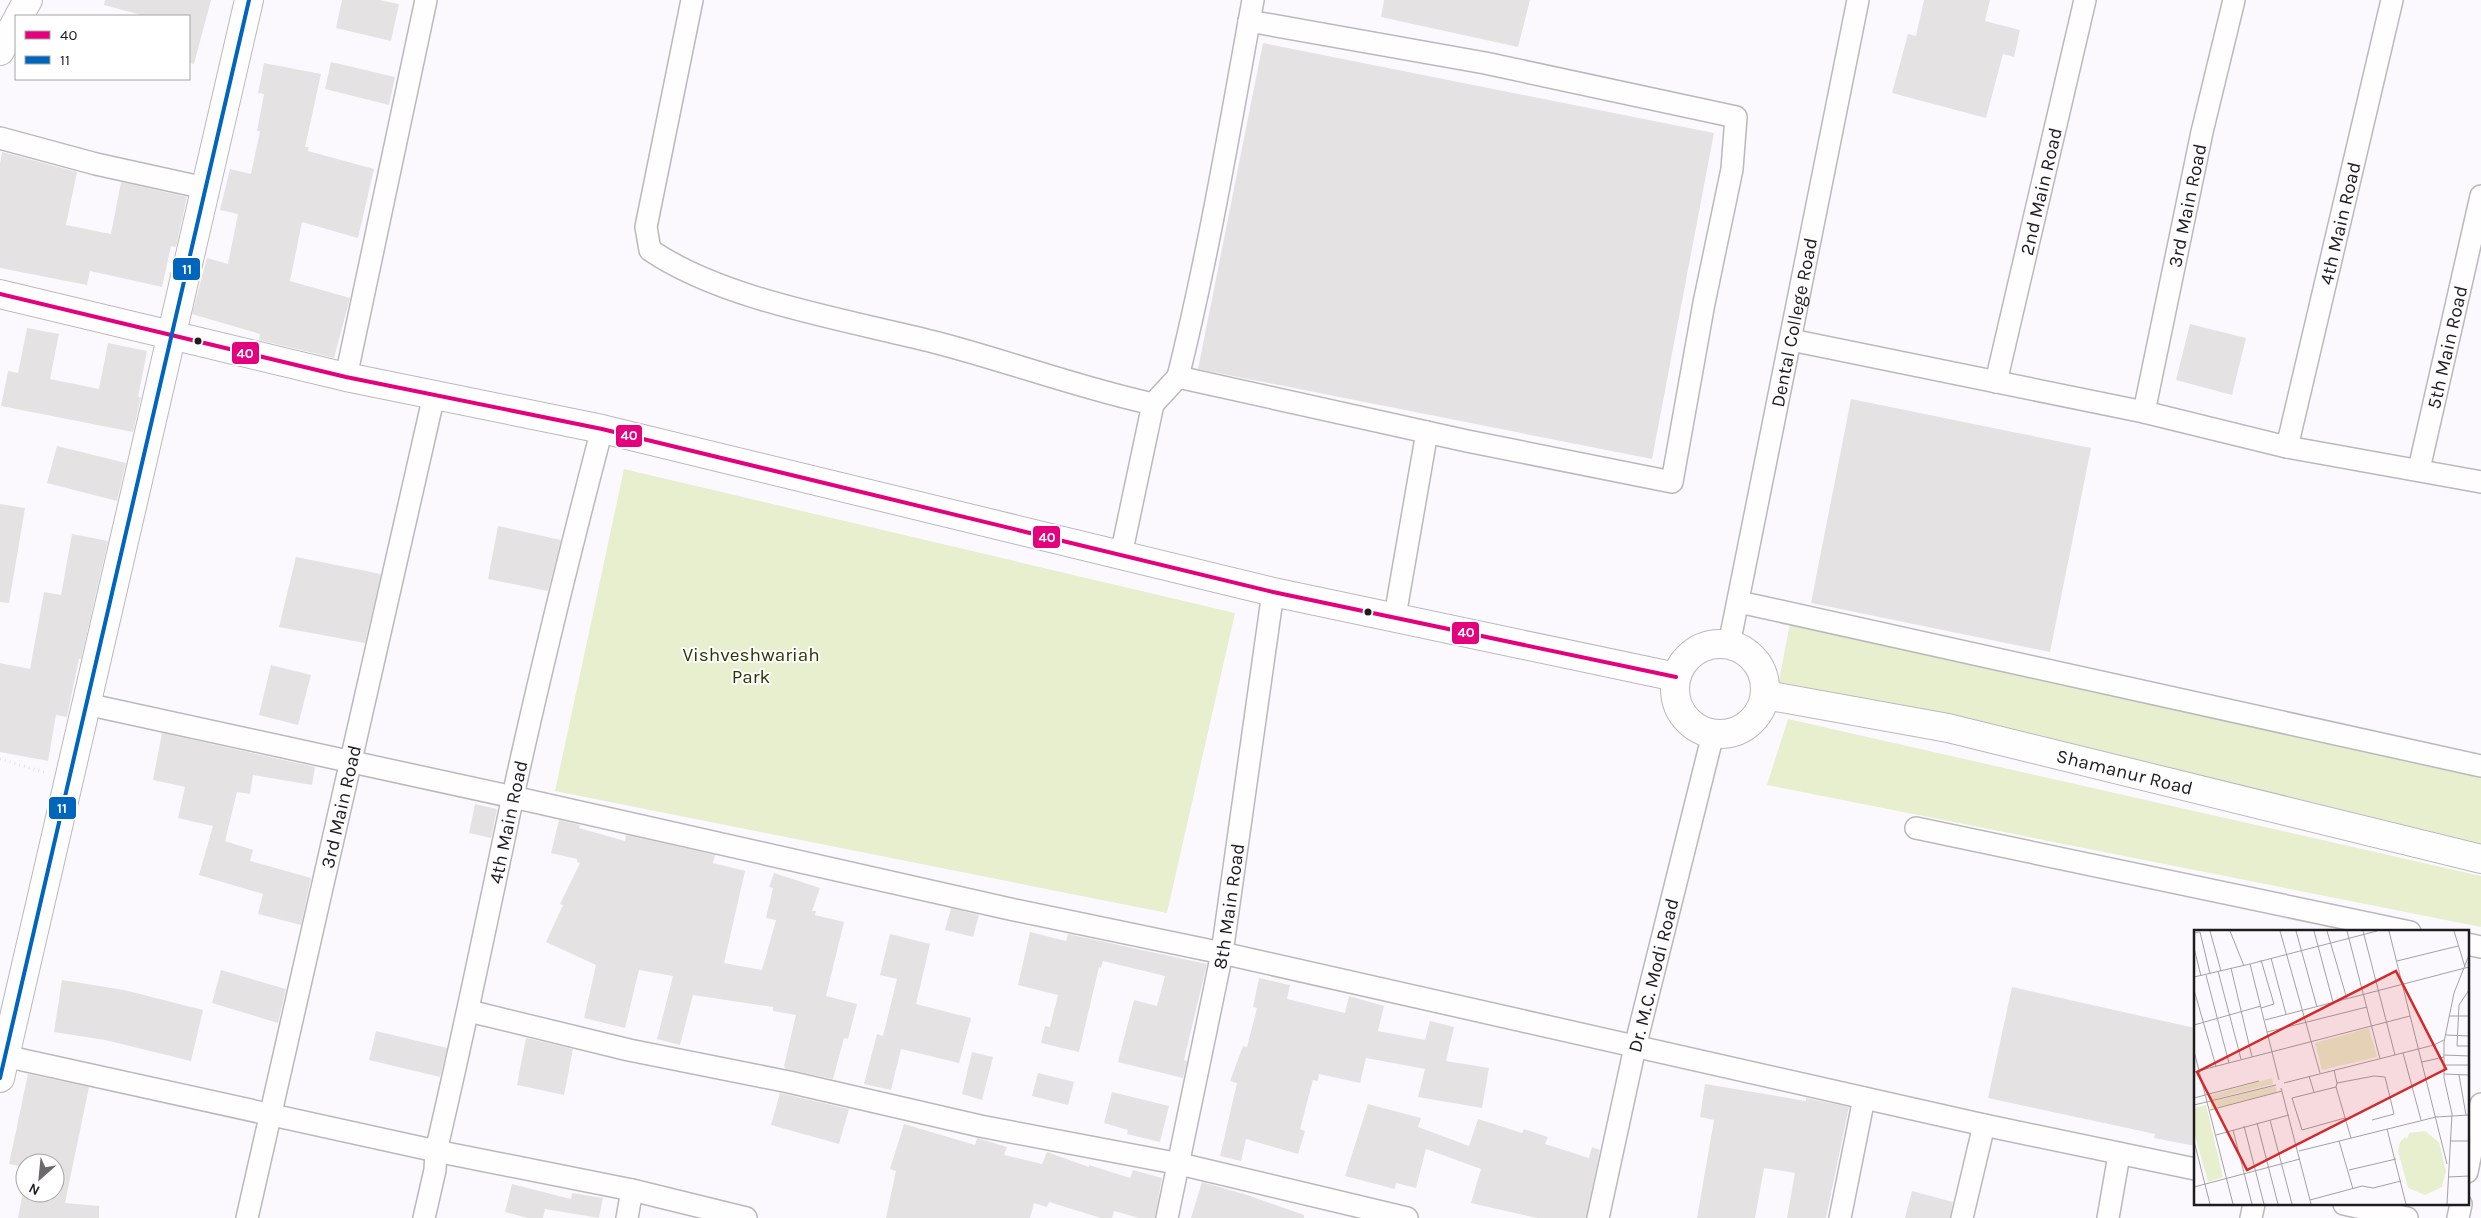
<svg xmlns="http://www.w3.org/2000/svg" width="2481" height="1218" font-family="Karla,sans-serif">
	<rect width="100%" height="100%" fill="#fcf9fe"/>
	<path fill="#e7efcf" d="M624 469 1235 613 1167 913 555 791Z
		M1790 623 2481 771V850L1777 691Z
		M1788 719 2481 876V927L1767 785Z"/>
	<path fill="#e5e2e3" d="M105 0H211L194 64 189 63V16H145L104 5Z
		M342 0H379L399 4 391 41 336 28Z
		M1384 0H1530L1518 47 1381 17Z
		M1924 0H1990L1985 21 2020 30 2014 57 2003 54 1986 118 1892 93 1908 34 1916 36Z
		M1263 43 1714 133 1652 459 1198 369Z
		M331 62 395 77 389 105 325 89Z
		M264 63 321 74 305 147H309L308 151 374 169 358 238 302 222 290 281 350 298 334 358 259 340 260 334 192 314 207 258 228 264 238 214 220 210 230 169 251 174 260 131H257L264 94 258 93Z
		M2 152 77 172 66 225 111 234 121 182 187 197 176 247 171 246 162 287 90 271 87 285 0 268V163Z
		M2190 324 2246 338 2232 395 2176 380Z
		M27 328 59 334 50 379 99 389 108 343 147 351 138 397H141L133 432 1 406 8 371 18 373Z
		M1851 399 2091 448 2050 652 1811 603Z
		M57 446 126 463 117 501 47 483Z
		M0 504 25 508 9 603 0 602Z
		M498 526 561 540 548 591 488 579Z
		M72 534 108 541 81 659H79L67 717 56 715 48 761 0 752V663L30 669 44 592 61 595Z
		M296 557 381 574 365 643 279 627Z
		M271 665 311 675 298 725 259 715Z
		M162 733 315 767 312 785 253 775 250 794 237 792 225 841 253 850 250 861 311 878 301 925 258 914 263 894 199 875 213 826 178 818 185 787 153 780Z
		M475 804 497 809 491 838 469 833Z
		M559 820 580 825 579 828 625 841 626 835 715 855 713 863 745 871 724 963 762 970 776 920 766 918 773 888 769 887 774 873 820 888 812 911H816L815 915 844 922 826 996 857 1004 848 1039 844 1038 833 1079 786 1069 784 1066 796 1015 773 1011V1007L693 995 680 1045 657 1039 673 976 639 970 625 1028 584 1018 596 965 546 942 563 905 560 904 580 863 577 862V859L551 853Z
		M951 908 979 915 973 937 945 930Z
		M1030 932 1066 941 1068 934 1207 964 1184 1060 1187 1061 1183 1078 1118 1062 1134 1000 1157 1006 1165 976 1103 961 1101 968 1099 967 1079 1052 1041 1043 1045 1026 1050 1027 1058 995 1018 985Z
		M890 934 930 944 916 1004 971 1018 959 1063 901 1049 891 1090 864 1084 877 1034 883 1036 897 979 880 975Z
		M221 970 286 989 278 1023 212 1003Z
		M1259 978 1290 985 1287 999 1345 1013 1349 996 1384 1006 1378 1031 1425 1040 1430 1021 1454 1027 1446 1061 1489 1068 1482 1108 1418 1097 1425 1069 1366 1058 1360 1083 1319 1074 1318 1081 1313 1080 1300 1129 1305 1131 1298 1154 1246 1139 1241 1161 1220 1156 1237 1083 1230 1081 1243 1046 1247 1047 1257 1008 1253 1007Z
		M62 980 124 990 203 1010 191 1061 105 1040 54 1032Z
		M2012 987 2195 1028V1146L2154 1138 2155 1134 1988 1098Z
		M376 1031 447 1048 440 1077 369 1060Z
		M526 1038 573 1049 564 1095 517 1085Z
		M972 1052 993 1057 982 1100 962 1094Z
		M1038 1073 1074 1082 1068 1105 1032 1096Z
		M28 1074 89 1087 65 1203 99 1206V1218H18L25 1181V1193H55V1163H25V1167L9 1164Z
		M1705 1084 1806 1101V1098L1849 1107 1826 1218H1787L1795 1173 1764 1168 1755 1218H1697L1714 1120 1700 1117Z
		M1112 1092 1169 1106 1160 1142 1127 1134 1128 1130 1104 1123Z
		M780 1093 849 1109 839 1144 771 1125Z
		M1368 1104 1421 1118 1418 1127 1469 1146 1478 1119 1522 1133 1524 1129 1548 1137 1545 1144 1589 1158 1592 1147 1600 1150 1586 1218H1537L1471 1203 1481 1169 1426 1149 1416 1188 1396 1183 1395 1189 1345 1176Z
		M904 1124 975 1145 977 1138 981 1139 1007 1147 1004 1155 1042 1164 1047 1152 1089 1167V1165L1130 1178 1133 1170 1162 1178 1155 1218H1139L1114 1211 1112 1218H1101L1049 1202 1047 1207 1034 1203 1030 1218H886L896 1171 890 1169Z
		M1202 1182 1247 1195 1304 1215V1218H1191Z
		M512 1184 571 1199 572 1193 603 1198 599 1218 545 1209 543 1218H528L505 1212Z
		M1912 1191 1953 1202 1950 1218H1905Z"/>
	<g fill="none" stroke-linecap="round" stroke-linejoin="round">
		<defs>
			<g id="minor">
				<path d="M692 0 646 227 650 250C723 300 847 320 934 342 1008 361 1079 388 1153 404L1121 555"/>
				<path d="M0 138 96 164 205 188"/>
				<path d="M1791 340 2144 412 2287 447 2481 482"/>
				<path d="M346 377 426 0"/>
				<path d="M1178 377C1209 252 1230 126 1253 0"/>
				<path id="s1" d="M1996 382 2085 0"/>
				<path d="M1153 404 1178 377 1467 441 1672 482 1704 303 1732 169 1736 117 1485 63 1249 21"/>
				<path id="s2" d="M2144 412 2202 132 2234 0"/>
				<path id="s3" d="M2287 447 2392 0"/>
				<path id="s4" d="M2419 469 2481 196"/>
				<path d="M1739 602 2481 766"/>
				<path d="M1395 616 1427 432"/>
				<path id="s5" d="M1729 645 1858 0"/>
				<path d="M86 704 513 797 1010 909 1222 953 1984 1125 2195 1169"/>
				<path d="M1916 828 2410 932"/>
				<path d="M2467 944 2481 947"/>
				<path d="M469 1011 629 1050 789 1082 980 1126 1180 1164 1407 1218"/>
				<path d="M0 1055 436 1151 632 1190 746 1218"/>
				<path d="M2467 1172 2481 1104"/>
				<path d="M2344 1204 2407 1218"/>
				<path id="s6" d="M247 1218 434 395"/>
				<path id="s7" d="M424 1218 435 1170 436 1151C464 1033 488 914 513 796 540 673 570 551 602 429"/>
				<path d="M627 1218 632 1190"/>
				<path id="s8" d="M1167 1218 1222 953 1273 592"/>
				<path id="s9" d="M1598 1218 1635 1047 1713 734"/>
				<path d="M1840 1218 1864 1098"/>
				<path d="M1962 1218 1984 1125"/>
				<path d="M2108 1218 2119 1155"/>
				<path d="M2251 1218 2254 1204"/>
				<path d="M2458 1218 2461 1204"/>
			</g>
			<g id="major">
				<path d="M19 16 28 0"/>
				<path d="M0 51 16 22"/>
				<path d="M0 294 346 377 602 429 1273 592 1676 677"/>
				<circle cx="1720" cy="689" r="45"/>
				<path id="s10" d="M1765 695 1948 728 2481 859"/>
				<path d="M0 1078 249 0"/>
			</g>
		</defs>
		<use href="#minor" stroke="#bbb8bc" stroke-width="24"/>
		<use href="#major" stroke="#bbb8bc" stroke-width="30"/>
		<path stroke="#e2e0e2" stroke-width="3" stroke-dasharray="1 4" stroke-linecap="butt" d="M0 759 47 773"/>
		<use href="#minor" stroke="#fffeff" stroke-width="21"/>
		<use href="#major" stroke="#fffeff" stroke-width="28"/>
		<defs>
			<path id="bus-1" d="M0 294 346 377 602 429 1273 592 1676 677"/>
			<path id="bus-2" d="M0 1078 249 0"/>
		</defs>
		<use href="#bus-1" stroke="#fff" stroke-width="8"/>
		<use href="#bus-2" stroke="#fff" stroke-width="8"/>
		<use href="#bus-1" stroke="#e5007d" stroke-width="4"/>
		<use href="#bus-2" stroke="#0065bd" stroke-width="4"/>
	</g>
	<g fill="#1e1c1f" stroke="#fff" stroke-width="2">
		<circle cx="198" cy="341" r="4.5"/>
		<circle cx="1368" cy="612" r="4.5"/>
	</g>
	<g text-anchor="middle" stroke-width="4" stroke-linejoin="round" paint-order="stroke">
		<g font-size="19" fill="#1e1c1f" stroke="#fff">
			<text dy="7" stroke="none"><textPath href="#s1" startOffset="196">2nd Main Road</textPath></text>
			<text dy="7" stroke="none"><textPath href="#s2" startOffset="211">3rd Main Road</textPath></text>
			<text dy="7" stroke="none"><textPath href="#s3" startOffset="230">4th Main Road</textPath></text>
			<text dy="7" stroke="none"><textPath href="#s5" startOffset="329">Dental College Road</textPath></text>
			<text dy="7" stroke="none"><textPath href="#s4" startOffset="125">5th Main Road</textPath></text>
			<text dy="7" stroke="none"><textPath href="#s10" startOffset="368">Shamanur Road</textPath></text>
			<text dy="7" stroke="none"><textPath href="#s6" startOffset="422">3rd Main Road</textPath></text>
			<text dy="7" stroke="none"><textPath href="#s7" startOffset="405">4th Main Road</textPath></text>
			<text dy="7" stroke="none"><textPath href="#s8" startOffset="318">8th Main Road</textPath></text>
			<text dy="7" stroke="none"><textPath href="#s9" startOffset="249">Dr. M.C. Modi Road</textPath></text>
		</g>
		<g font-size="19" fill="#2c3601" stroke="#fff">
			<text x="751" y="661">Vishveshwariah<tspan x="751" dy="22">Park</tspan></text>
		</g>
	</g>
	<g transform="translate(2194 930)">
		<rect width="275" height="275" fill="#fcf9fe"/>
		<path d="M175 98 183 127 128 140 121 113ZM78 148 79 154 16 170 15 166ZM81 156 83 162 17 179 16 172ZM12 175 29 247 14 252 0 202V178ZM231 201 245 212 252 241 248 257 231 265 214 258 204 221 206 212 211 207 213 209 215 203Z" fill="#e7efcf"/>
		<path fill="none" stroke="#a3a1a5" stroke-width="1" d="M16 1 27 41M36 1 50 36M86 1 126 143M102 1 123 77M120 1 139 72M133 1 153 69M153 1 186 129M169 1 201 125M195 1 253 234M260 1 271 37M0 3 6 2 16 44M0 18 7 46M77 28 92 84M67 30 80 74 67 78M203 31 264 16M37 38 58 127M24 41 47 129M12 45 35 133M0 47 56 34M0 60 22 136M275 60 265 75 263 116H275M255 86H275M71 90 275 37M0 95 67 76M73 102 173 77M252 105 275 106M0 121 39 274M209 123 227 190M250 125 275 126M228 132 250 127M250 135H275M140 140 143 153 180 146 191 147 200 184 178 190M0 142 216 86M250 144 275 145M265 145 272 185M115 146 120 162M85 150 56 34 183 1M90 153 240 115 250 110M143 153 142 157 98 168 108 200 151 188M142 157 157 208M87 158 117 274M0 168 65 151M0 175 82 155M16 180 88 161M76 190 98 274M63 193 84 274M50 196 70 274M193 199 212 274M39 200 58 274M22 205 95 185M0 211 16 274M145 211 159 259M257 211H275M105 221 242 187 275 185M155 240 202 229M254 247 275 246M0 257 106 229M116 270 168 256 179 258 207 251M253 274 258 184 250 148V112L260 63 275 25"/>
		<path fill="#d62828" fill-opacity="0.15" stroke="#d62828" stroke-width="2.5" d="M202 41 252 139 53 240 3 142Z"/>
		<rect width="275" height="275" fill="none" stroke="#1e1c1f" stroke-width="2.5"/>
	</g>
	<g stroke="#fff" stroke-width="2">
		<rect x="172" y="257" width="29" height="24" rx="5" fill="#0065bd"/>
		<rect x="231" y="341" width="29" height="24" rx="5" fill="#e5007d"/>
		<rect x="615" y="424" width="28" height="24" rx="5" fill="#e5007d"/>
		<rect x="1032" y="525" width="29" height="24" rx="5" fill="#e5007d"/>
		<rect x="1451" y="621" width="29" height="24" rx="5" fill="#e5007d"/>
		<rect x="48" y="796" width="29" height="24" rx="5" fill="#0065bd"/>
	</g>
	<g font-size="14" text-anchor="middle" font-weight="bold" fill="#fff">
		<text x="187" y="274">11</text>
		<text x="245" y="358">40</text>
		<text x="629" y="440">40</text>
		<text x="1047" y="542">40</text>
		<text x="1466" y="637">40</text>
		<text x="62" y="813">11</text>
	</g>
	<rect x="15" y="15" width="175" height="65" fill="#ffffff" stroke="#a5a4a5"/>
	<rect x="25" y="31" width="25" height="8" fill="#e5007d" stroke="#a5a4a5"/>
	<text x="60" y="40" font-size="15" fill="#1e1c1f">40</text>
	<rect x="25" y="56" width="25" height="8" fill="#0065bd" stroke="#a5a4a5"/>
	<text x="60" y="65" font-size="15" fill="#1e1c1f">11</text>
	<g transform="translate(40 1178) rotate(207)"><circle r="24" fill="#ffffff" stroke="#a5a4a5"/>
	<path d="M0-4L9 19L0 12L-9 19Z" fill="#6c696d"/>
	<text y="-8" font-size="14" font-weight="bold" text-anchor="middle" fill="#1e1c1f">N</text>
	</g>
</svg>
